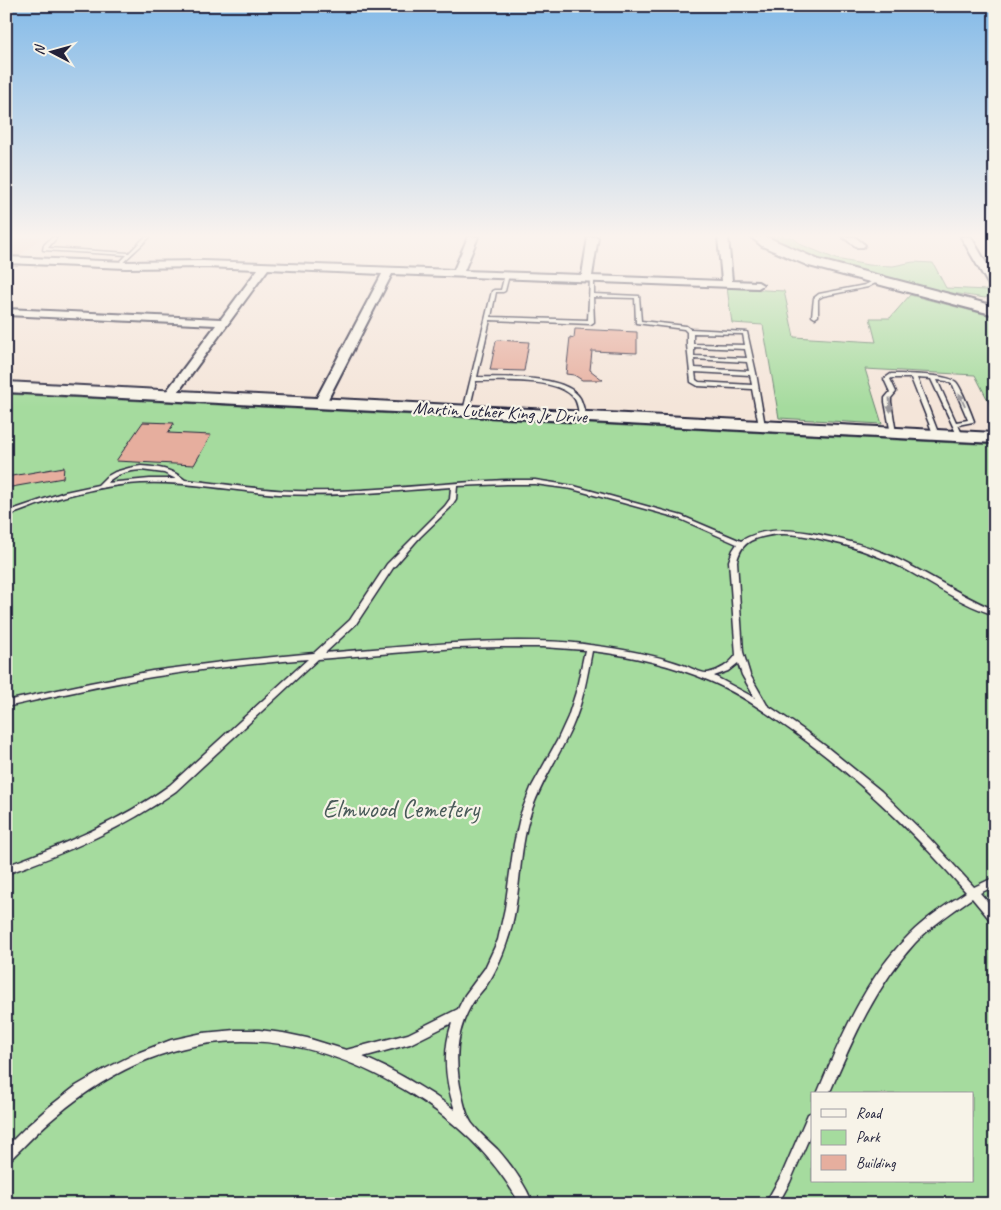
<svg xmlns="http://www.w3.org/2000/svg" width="1001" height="1210" viewBox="0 0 1001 1210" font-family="Caveat,sans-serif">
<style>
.built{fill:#f0d4c7}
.green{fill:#a5db9e;stroke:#647e6c;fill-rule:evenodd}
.building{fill:#e6ae9e;stroke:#22223b}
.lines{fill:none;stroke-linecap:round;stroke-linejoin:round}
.service-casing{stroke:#22223b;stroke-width:3}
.minor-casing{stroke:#22223b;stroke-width:4}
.secondary-casing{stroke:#22223b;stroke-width:4}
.service{fill:#f7f3e8;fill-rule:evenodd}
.minor{fill:#f7f3e8;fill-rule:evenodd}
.secondary{fill:#f7f3e8;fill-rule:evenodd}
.oneway{fill:#97959a}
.labels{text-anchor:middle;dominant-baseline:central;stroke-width:4.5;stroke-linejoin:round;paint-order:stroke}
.far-street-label{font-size:18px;fill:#22223b;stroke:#f7f3e8}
.near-park-label{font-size:25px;fill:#495a59;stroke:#f7f3e8}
</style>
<rect width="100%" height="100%" fill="#f4e5d9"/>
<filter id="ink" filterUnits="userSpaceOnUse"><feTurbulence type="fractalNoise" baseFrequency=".02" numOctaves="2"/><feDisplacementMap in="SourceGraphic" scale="10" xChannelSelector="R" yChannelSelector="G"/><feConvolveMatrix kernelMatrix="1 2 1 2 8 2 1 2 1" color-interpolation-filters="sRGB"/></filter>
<g filter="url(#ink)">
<path class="built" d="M6,237H42L17,258L6,257Z"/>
<g class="green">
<path d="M768,237H792L802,245L836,259L868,265L893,266L913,262L933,263L946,288L987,290L989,296L985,298L939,291L811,259Z"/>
<path d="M727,288L784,291L794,337L876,342L870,318H890L910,295L995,317V414L975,375L865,369L882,424L779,418L763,325L732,323Z"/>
<path d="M6,394L995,445V1204H6ZM812,1094H972V1181H812Z"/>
</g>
<g class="building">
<path d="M575,329L637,332V353L592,351L590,370L603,380H582L574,375L566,374L570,337L574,338Z"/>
<path d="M498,340L529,342L524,371L490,370L496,341Z"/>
<path d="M143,422L174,423L168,433L211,435L194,465L116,461Z"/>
<path d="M64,467L63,478L6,488V477Z"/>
</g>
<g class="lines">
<defs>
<g id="service">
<path d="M52,237H57L48,248L129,253L145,237H150L119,266L117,265L127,255L43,250L44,245Z"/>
<path d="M505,274L509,275L505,291L503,292H496L491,317L588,320L590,279L592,278L594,279V294L639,296L641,321L686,326L690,329L747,332L756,373L765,426L762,428L759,426L752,389L698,386L691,382L687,345V332L684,329L636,323L635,298L593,297L594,322L591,324L490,320L477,377C503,378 565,374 580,398C583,404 584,411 586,417L585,418L583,419L580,417C578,411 578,403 574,398C558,377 500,381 476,381L469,411L466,413L464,412L463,411L492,291L494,290H501ZM693,333L743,334L745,345L693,344ZM694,347L745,349L747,358L694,356ZM694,359L747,362L749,371L695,368ZM695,372L750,375L752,385L699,382L696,380Z"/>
<path d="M877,279H879V281L868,287L823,296L818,299V316L815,318L812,316L814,298L819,294L865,285Z"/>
<path d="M891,374C905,374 946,374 956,382C961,387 971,413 974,421L973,422L958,425L963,436L962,437H958L931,379L917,378L939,435L936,437L934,436L911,378H892L890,379L896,392L891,398V402L896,433L893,435L891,434L885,402V398L890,392L884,379ZM937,380L947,381L953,385L968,420L956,422Z"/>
<path d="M141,466C158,467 172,469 185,480C221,483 258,490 294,491C365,493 436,483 507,480H535L574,486L682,516L741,541C763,527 791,529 816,534C840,539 863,544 886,554C923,570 957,594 995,610V615C962,605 933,584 903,568C876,554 849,545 820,539C802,535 784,532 766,536C750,539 741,544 737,561L743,652L750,675L767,705L801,728L828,748L881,791L930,839L974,887L995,877V886L980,893L995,910V922L991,921L972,898C952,912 931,926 915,943C875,987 852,1041 829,1094H817C840,1039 866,977 909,935C926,918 946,905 966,892C910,828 849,769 778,721C757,706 734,691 710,681C672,665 633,656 592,651C587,677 583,702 572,727C559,756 541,782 531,812C517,854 522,900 507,942C502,957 495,973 486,986C481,992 476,997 472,1004C455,1032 454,1063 462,1095C464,1104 467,1119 474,1126C481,1135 490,1142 498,1150C512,1166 525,1184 533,1204H520C493,1154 451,1117 403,1089C282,1018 164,1025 56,1116C40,1129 25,1145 10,1160L6,1162V1147L24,1129L49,1107L76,1086L105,1069L135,1054L171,1040L203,1033L235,1030H259L283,1033L307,1038L346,1050L408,1034L458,1009L465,995L485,968L498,940L505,908L514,844L521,813L531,788L557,741L568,717L576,692L585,650L543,647H500L456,648L318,659L176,791C124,828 66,853 6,874V866C65,844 119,822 170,785L308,659C255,663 204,669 152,677C103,685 55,696 6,707V701L90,683L152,671L222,662L314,653L350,620L387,564L445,506L450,499L451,487C394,491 336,497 279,494C229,491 179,479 128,484C101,487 75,493 49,501C35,505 21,512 6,516V512L65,492L98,485L106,477L115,472L129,468ZM141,470L164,473L176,479H150L107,483C116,473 129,471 141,470ZM507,484H535L572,489L678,518L737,544L733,550L729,561L736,655C730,664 719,671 708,673C701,674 690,667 683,665C653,654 621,649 590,645C567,641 542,641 518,641C454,641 389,648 325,653L356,624L393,568L420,537L450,508L456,499L457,486ZM738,663L742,675L755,698L714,676L728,671ZM452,1023C442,1052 445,1081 455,1110C426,1089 396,1071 363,1057L410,1044Z"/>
<path d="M812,1112V1131L790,1182L778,1204H765L782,1174L808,1114Z"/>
</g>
<g id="minor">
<path d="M468,237H478L464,271L582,275L588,237H598L592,276L722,281L718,237H728L732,281L758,282L763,285L758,288L392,274L326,403L320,407L314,403L382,274L268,269L173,399L169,400L163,396L216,325L6,315V309L221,319L258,269L203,267L126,268L6,263V257L126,262L203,261L454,270Z"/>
<path d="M843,237H855L865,245L863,247H857Z"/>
<path d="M961,237H971L995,278V290L990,287Z"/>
</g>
<g id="secondary">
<path d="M751,237H767L819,260L995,306V315L809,266L762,246Z"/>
<path d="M6,382L995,433V443L6,392Z"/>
</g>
</defs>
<use href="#service" class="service-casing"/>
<use href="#minor" class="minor-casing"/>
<use href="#secondary" class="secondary-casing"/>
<use href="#service" class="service"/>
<use href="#minor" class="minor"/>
<use href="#secondary" class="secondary"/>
</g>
<defs><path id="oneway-solid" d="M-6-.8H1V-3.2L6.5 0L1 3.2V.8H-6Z" transform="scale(1.25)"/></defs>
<g class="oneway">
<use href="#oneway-solid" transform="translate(962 400) rotate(-114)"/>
<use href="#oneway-solid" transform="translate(890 405) rotate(86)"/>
</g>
</g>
<linearGradient id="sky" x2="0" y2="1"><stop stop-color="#83bae8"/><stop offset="0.58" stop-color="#faf3ee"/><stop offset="1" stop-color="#faf3ee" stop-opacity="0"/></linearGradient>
<rect width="1001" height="407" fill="url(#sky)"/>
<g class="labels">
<g class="far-street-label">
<text transform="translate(500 412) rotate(3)">Martin Luther King Jr Drive</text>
</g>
<g class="near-park-label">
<text x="401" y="809">Elmwood Cemetery</text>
</g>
</g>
<rect width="1001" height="1210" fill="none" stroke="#f7f3e8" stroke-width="25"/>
<rect x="12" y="12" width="976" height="1185" fill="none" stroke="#22223b" stroke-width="2" filter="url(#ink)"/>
<rect x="811" y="1092" width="162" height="90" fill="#f7f3e8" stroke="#a29fa3"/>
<rect x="821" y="1109" width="25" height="8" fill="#f7f3e8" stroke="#a29fa3"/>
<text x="856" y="1118" font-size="15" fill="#22223b">Road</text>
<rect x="821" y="1130" width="25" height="15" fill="#a5db9e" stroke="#a29fa3"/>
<text x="856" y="1142" font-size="15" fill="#22223b">Park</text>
<rect x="821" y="1155" width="25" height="15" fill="#e6ae9e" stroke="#a29fa3"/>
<text x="856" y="1168" font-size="15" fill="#22223b">Building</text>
<g transform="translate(52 52) rotate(276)" stroke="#f7f3e8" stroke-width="4" paint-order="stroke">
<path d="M0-4L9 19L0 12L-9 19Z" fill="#22223b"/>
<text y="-8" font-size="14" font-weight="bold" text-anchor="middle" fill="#22223b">N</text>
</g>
</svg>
